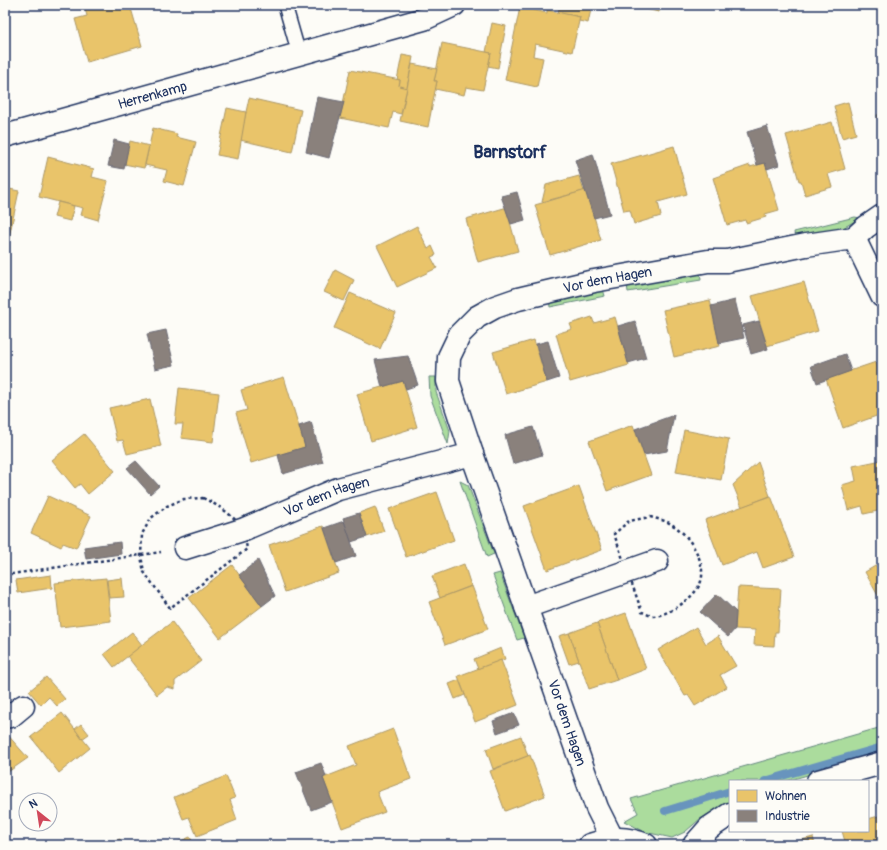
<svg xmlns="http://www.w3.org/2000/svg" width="887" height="850" viewBox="0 0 887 850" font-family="Pangolin,sans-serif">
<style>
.green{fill:#abdc9d;stroke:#63867e}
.homes{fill:#e9c46a;stroke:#ab9766}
.industry{fill:#8a817c;stroke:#696873}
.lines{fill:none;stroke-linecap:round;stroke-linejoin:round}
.stream{stroke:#6894bd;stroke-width:8}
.service-casing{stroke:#1b2f5e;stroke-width:16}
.minor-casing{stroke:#1b2f5e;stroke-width:25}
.path{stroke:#1b2f5e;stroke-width:2.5;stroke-dasharray:3 3;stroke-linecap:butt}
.service{stroke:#fdfcf7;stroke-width:13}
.minor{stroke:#fdfcf7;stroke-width:22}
.labels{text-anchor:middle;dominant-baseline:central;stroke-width:4;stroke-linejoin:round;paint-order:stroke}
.street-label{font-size:14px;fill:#1b2f5e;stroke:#fdfcf7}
.district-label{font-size:18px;font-weight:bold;fill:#1b2f5e;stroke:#fdfcf7}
</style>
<rect width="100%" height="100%" fill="#fdfcf7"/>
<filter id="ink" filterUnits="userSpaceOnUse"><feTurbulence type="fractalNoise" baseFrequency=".025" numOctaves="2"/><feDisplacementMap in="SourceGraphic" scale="8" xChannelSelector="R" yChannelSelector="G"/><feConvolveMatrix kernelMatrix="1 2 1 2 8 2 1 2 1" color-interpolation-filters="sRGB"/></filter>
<g filter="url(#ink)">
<g class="green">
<path d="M855,217L860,218L843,228L795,238L794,232Z"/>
<path d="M700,273L701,280L628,292L627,285Z"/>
<path d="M603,289L605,296L550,307L549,299Z"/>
<path d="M429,377H436V392L450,431L448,444L430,396Z"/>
<path d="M460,481L468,485L494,554L487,557Z"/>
<path d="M500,573L524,638L517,640L493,575Z"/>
<path d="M882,727V753L787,781H730V802L700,819L685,832L672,838L645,832L624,821L638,813L631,799Z"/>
</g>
<g class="homes">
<path d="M84,5H130L142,46L87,62L75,19L87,16Z"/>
<path d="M560,5H592L588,23L579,21L580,17L558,13Z"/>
<path d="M627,5H660L659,12Z"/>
<path d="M520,7L547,13V10L580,17L572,52L535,44L533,56L543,58L537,87L505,80Z"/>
<path d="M492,23L506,26L498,68L488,66L491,53L486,52Z"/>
<path d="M442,43L491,53L483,90L466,87L464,95L435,89L437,81H434Z"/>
<path d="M402,55L413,57L407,88L399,86L400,80H397Z"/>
<path d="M412,64L437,69L434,81H437L428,127L400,121Z"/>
<path d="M350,70L400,80L399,86L407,88L401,114L393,112L389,128L340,118Z"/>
<path d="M249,98L301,110L292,152L240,140Z"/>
<path d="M848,102L856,134L842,138L834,106Z"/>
<path d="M227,108L246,112L238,159L217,155Z"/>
<path d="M882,114V133L877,115Z"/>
<path d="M832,122L845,169L828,174L832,187L805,195L801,181H799L786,135Z"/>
<path d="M153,128L177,134L176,137L196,142L184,186L164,181L167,170L145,165Z"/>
<path d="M130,141L149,146L144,168L124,164Z"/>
<path d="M674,146L687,194L658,202L661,216L634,224L630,210L624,211L611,164Z"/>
<path d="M48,157L94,169L92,177L108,181L98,220L81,215L83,208L39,197Z"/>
<path d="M765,163L779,210L765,214L766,217L746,223L745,220L727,225L713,178L750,165V167Z"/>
<path d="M579,176L584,191L542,202L546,185Z"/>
<path d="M5,188L19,191L8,242L5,241Z"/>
<path d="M586,190L601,240L550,255L535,205Z"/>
<path d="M58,202L74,206L70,221L54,217Z"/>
<path d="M504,208H506L518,251L478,262L466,219Z"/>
<path d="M417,226L428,249L432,246L436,255L431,257L437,268L397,287L377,246Z"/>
<path d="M335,270L354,280L344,301L324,292Z"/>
<path d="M804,282L818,331L767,346L752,296Z"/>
<path d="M350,293L396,313L380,349L334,328Z"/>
<path d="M710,300L720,346L674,357L663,310Z"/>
<path d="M592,317L594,323L615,317L629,365L570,382L556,334L572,329L570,324Z"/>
<path d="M534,340L547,382L506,394L493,352Z"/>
<path d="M876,362L882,380V414L843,428L826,379Z"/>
<path d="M284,377L305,447L251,463L236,413L247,410L241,390Z"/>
<path d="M403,381L417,427L371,441L357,394Z"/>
<path d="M179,388L219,393L213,442L181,438L183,424H175Z"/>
<path d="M150,399L161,446L127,454L123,440L117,441L109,408Z"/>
<path d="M633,425L651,475L607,491L589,441Z"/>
<path d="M684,430L729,439L721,480L676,472Z"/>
<path d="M84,434L115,471L88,494L80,484L75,488L52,460Z"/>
<path d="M882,460V510L864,514L862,506L848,510L842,485L856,481L853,466Z"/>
<path d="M758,462L770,496L742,507L733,485Z"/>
<path d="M579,486L602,550L547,570L524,506Z"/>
<path d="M437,492L454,540L406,557L389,509Z"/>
<path d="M48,496L91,516L76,548L63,543L61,547L31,533Z"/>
<path d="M771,496L794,557L763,568L757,552L722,565L705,520Z"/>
<path d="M375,507L384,531L367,537L359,513Z"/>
<path d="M323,526L339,573L285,592L269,545Z"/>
<path d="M882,562V603L865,572Z"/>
<path d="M464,564L471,586L440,598L432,576Z"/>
<path d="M232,565L262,606L220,638L189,598Z"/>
<path d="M51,575L52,588L18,593L16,580Z"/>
<path d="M106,578L111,621L60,627L55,583Z"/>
<path d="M122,578L124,597L109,598L107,580Z"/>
<path d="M472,586L488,629L445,645L429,602Z"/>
<path d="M738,587L781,589L778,632H775L774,646L754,645L755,630L735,629Z"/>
<path d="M626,613L646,669L617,680L597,623Z"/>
<path d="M172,622L201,661L175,681V689L167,687L157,695L127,656Z"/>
<path d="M597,623L617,680L589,689L569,633Z"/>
<path d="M696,627L706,644L718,636L736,666L720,675L727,687L695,706L688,695L685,696L658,650Z"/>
<path d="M132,632L142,645L114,667L104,654Z"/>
<path d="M569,633L579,661L569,664L559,636Z"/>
<path d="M501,648L505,659L478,669L474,659Z"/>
<path d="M501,660L518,705L475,722L458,676Z"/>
<path d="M46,677L65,699L57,706L49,697L41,705L29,691Z"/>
<path d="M459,680L465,695L455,699L449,684Z"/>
<path d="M62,713L90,748L59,773L31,737Z"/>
<path d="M81,724L89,734L82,739L75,729Z"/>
<path d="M393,729L411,779L377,792L385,812L342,828L323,778L356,765L349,746Z"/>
<path d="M6,733L28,758L5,774V734Z"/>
<path d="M521,736L528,756L493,769L486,749Z"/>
<path d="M530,755L545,796L505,811L490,771Z"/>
<path d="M226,776L235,798L230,800L237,820L197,836L189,817L183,819L174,797Z"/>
<path d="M882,815V845H846L842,831H868V819Z"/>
<path d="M190,837L194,845H172Z"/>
<path d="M813,837L815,845H783Z"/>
<path d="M120,839L122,845H107Z"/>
</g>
<g class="industry">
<path d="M592,5H606L605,10L591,7Z"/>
<path d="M317,97L344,102L329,158L306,152Z"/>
<path d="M767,126L779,165L767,169L765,163L757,165L747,132Z"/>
<path d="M114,140L129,144L124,169L108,166Z"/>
<path d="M593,154L610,214L594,218L575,160Z"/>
<path d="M517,192L525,220L511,224L501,196Z"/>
<path d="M735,300L744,338L719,343L711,306Z"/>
<path d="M635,321L646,358L628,363L618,326Z"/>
<path d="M759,321L768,349L751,354L743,325Z"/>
<path d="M166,330L174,365L155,369L147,334Z"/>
<path d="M548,341L559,378L547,382L536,344Z"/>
<path d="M845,354L851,371L817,383L811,366Z"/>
<path d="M408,356L418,385L406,389L403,381L382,387L375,360Z"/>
<path d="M674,415L667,451L644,455L635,429Z"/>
<path d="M311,422L323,462L283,474L278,455L305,447L299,426Z"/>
<path d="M533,427L542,455L513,464L505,435Z"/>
<path d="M136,461L159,486L150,494L127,468Z"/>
<path d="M359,513L367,537L351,542L343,518Z"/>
<path d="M344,521L356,556L336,563L324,528Z"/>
<path d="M120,542L121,554L86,559L84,547Z"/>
<path d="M258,560L275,596L262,606L239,575Z"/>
<path d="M717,594L736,612L735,629L728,637L700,612Z"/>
<path d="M514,713L519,725L497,733L493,721Z"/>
<path d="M321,763L326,776L323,778L332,802L311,810L296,772Z"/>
</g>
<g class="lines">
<g class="stream">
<path d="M765,781L882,747"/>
<path d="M665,811L730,791"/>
</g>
<defs>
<path id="service" d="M285,5L299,54"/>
<g id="minor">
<path id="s1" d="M5,136L424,19L454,5"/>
<path d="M854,238L882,296"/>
<path id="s2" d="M185,548L242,530L338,489L472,454"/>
<path d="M526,607L657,561"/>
<path d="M5,717L11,716L23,706"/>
<path d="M818,781L882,763"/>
<path id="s3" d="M612,838L597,808L472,454L448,381L449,357L460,334L477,317L495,307L518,299L594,281L708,261H727L806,245L854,238L866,227L882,216"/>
<path d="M590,845C612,838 624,836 646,845"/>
<path d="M694,845L709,828L730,814"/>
</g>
</defs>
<use href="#service" class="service-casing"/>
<use href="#minor" class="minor-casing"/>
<g class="path">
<path d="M203,498C217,505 235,515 242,530C245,536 246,543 247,549L170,608L144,572L141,556L142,534L151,518L167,506L184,499Z"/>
<path d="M650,517C657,519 665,520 671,524C688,533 709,564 700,584C694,598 668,616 653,616C650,616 645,613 642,612L614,534L629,521Z"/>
<path d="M5,575L161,552"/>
</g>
<use href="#service" class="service"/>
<use href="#minor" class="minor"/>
</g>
</g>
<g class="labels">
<g class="street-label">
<text stroke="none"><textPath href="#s1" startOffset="153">Herrenkamp</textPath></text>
<text stroke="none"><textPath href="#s3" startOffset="696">Vor dem Hagen</textPath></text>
<text stroke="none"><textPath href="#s2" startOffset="151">Vor dem Hagen</textPath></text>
<text transform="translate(567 723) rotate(71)">Vor dem Hagen</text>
</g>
<g class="district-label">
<text x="510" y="152">Barnstorf</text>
</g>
</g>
<rect width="887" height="850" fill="none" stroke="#fdfcf7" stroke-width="20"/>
<rect x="10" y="10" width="867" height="830" fill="none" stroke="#1b2f5e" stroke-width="1.5" filter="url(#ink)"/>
<rect x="729" y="780" width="140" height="52" fill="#fdfcf7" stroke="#a3aaba"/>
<rect x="737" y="790" width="20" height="12" fill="#e9c46a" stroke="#a3aaba"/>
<text x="765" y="800" font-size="12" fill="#1b2f5e">Wohnen</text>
<rect x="737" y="810" width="20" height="12" fill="#8a817c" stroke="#a3aaba"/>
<text x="765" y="820" font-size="12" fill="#1b2f5e">Industrie</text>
<g transform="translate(38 812) rotate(330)"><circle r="19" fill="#fdfcf7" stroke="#a3aaba"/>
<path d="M0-3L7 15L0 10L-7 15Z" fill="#d1495b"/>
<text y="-6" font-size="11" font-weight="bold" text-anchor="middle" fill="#1b2f5e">N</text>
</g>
</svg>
